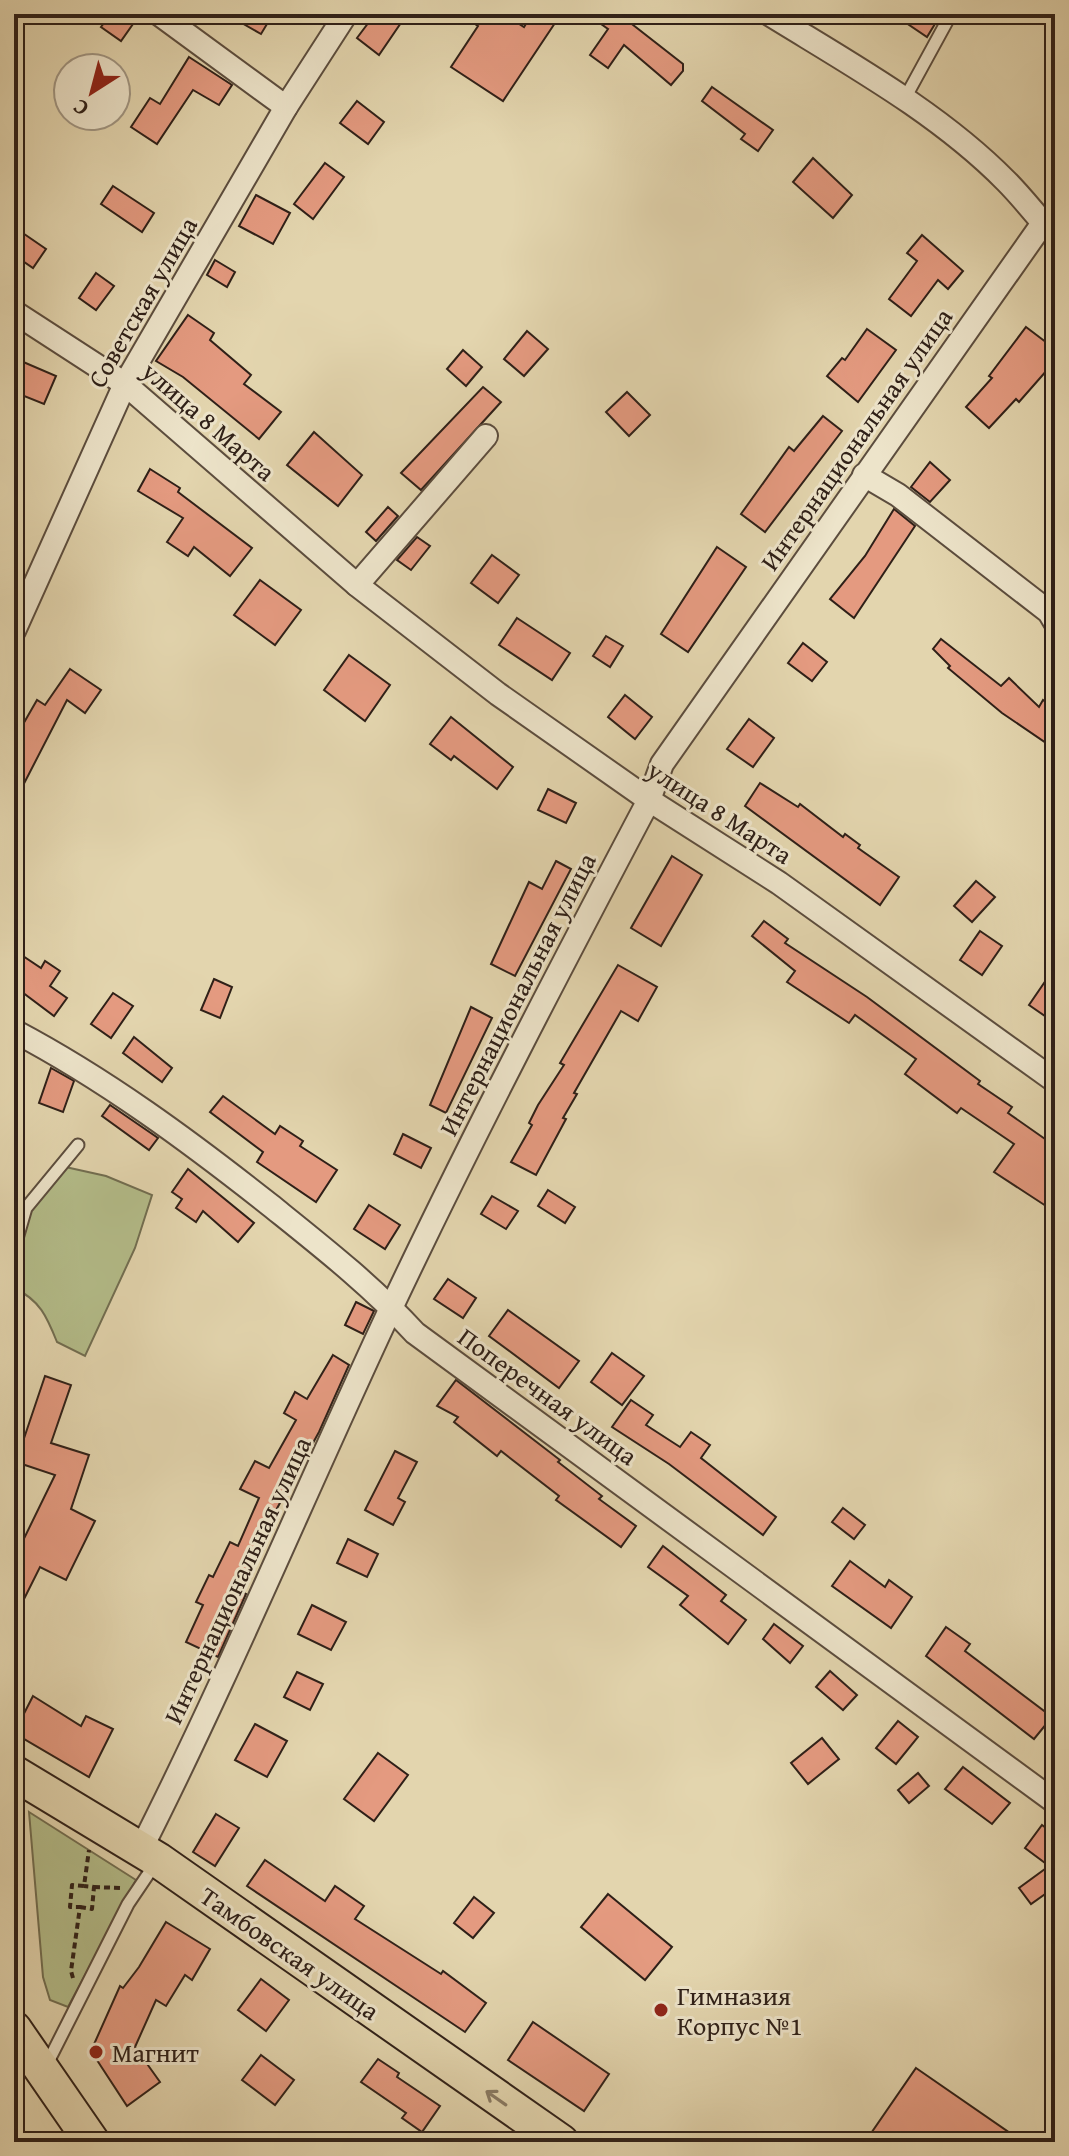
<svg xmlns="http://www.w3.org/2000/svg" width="1069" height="2156" viewBox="0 0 1069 2156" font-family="'Gentium Book Plus',serif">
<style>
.green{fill:#b4bd8a;stroke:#726e51;stroke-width:2}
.building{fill:#e49a80;stroke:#2f2018;stroke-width:2}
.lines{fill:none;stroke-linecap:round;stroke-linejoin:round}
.service-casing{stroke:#5c4d3e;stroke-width:15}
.minor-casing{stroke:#5c4d3e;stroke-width:26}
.primary-casing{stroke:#2f2018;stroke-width:38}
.path{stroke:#2f2018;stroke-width:4;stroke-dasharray:6 4;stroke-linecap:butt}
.service{stroke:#ede4ca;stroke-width:11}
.minor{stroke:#ede4ca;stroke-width:22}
.primary{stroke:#e3d5ae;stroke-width:34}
.oneway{stroke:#897a63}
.poi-dot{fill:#8f2418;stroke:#ede4ca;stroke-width:3}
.labels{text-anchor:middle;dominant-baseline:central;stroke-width:6;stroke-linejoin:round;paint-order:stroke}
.street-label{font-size:26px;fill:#2f2018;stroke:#ede4ca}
.poi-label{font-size:26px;fill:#2f2018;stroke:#ede4ca;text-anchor:start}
</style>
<rect width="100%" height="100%" fill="#e3d5ae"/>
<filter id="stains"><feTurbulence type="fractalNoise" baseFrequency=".0025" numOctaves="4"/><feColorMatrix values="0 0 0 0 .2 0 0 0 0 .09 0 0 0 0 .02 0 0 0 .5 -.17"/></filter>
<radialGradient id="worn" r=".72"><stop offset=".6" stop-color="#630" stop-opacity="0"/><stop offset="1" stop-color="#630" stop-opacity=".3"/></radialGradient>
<g class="green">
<path d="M61,1166L106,1176L152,1195L135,1248L85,1356L57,1342C47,1317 40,1300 14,1288C14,1227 23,1213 61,1166Z"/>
<path d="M29,1812L136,1880L68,2007L50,2000L43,1977Z"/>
</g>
<g class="building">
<path d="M111,14H140L121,41L101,27Z"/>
<path d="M226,14H273L261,34Z"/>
<path d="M375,14H407L379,55L357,38Z"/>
<path d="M459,14H504L524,27L532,14H561L503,101L451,67L478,26Z"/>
<path d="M587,14H619L683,64V71L671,85L624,45L608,68L590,55L608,29Z"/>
<path d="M893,14H941L927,37Z"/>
<path d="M189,57L232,85L219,105L193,90L157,144L131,127L150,98L160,104Z"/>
<path d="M712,87L773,130L758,151L741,139L745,134L702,101Z"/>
<path d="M357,101L384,122L368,144L340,123Z"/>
<path d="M813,158L852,195L833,218L793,182Z"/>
<path d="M325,163L344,177L313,219L294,204Z"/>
<path d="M113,186L154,213L142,232L101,204Z"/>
<path d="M256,195L290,213L273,244L239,226Z"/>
<path d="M14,227L46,249L33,268L14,255Z"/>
<path d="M922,235L963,271L948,289L938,280L911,316L889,299L917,261L907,253Z"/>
<path d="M215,260L235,272L227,287L207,275Z"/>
<path d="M96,273L114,286L96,310L79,298Z"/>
<path d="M188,315L214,333L210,340L251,375L244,384L281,412L259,439L183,377L156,361Z"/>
<path d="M1026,327L1055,349V361L1019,402L1016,399L989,428L966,407L992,378L989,376Z"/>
<path d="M867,329L896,350L858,402L827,376L842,358L845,360Z"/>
<path d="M527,331L548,349L524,376L504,359Z"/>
<path d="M463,350L482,367L466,386L447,369Z"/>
<path d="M14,358L56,376L44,404L19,394L23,384L14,380Z"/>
<path d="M483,387L501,402L421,490L401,473Z"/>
<path d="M627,392L650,415L629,436L606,412Z"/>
<path d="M823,416L842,431L765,532L741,514L789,447L794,451Z"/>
<path d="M314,432L362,475L338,506L287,465Z"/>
<path d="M930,462L950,480L930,502L911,487Z"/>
<path d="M150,469L180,488L178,492L252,548L230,576L194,547L188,556L167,542L183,518L138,491Z"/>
<path d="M388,507L398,516L376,541L366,532Z"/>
<path d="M894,509L915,526L854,618L830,599L865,556Z"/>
<path d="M417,537L430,546L411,570L397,560Z"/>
<path d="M717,547L746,567L688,652L661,634Z"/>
<path d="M492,555L519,575L498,603L471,583Z"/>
<path d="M260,580L301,610L275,645L234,615Z"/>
<path d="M517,618L570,653L552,680L499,645Z"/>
<path d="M606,636L623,646L610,667L593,656Z"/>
<path d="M941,639L1001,686L1009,678L1039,707L1043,700L1055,709V749L1002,713L948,668L950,666L933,649Z"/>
<path d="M803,643L827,662L812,681L788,663Z"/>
<path d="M349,655L390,685L365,721L324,690Z"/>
<path d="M70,669L101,690L85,713L67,700L14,803V740L37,700L45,705Z"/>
<path d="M625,695L652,717L635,739L608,717Z"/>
<path d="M451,717L513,767L497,789L454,756L451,760L430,744Z"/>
<path d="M749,719L774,738L753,767L727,749Z"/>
<path d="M760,783L798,807L800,804L843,837L845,834L860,845L858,848L899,877L880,905L745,806Z"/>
<path d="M548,789L576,803L566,823L538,810Z"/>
<path d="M672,856L702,875L661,946L631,928Z"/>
<path d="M556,861L571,869L515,976L491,964L529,882L542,889Z"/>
<path d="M976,881L995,897L972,922L954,906Z"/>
<path d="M764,921L788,939L785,943L867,997L980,1081L978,1084L1012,1107L1008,1113L1055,1146V1194L1046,1206L994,1172L1014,1144L961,1108L957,1113L905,1074L916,1059L855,1015L849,1023L787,982L795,971L752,936Z"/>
<path d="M980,931L1002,946L982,975L960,960Z"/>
<path d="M14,950L41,968L45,961L60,971L50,986L67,998L54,1016L14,986Z"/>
<path d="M618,965L657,987L638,1021L621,1011L574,1093L577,1094L563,1118L566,1119L536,1175L511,1162L532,1125L529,1123L538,1105L564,1065L560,1063Z"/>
<path d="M1055,967V1023L1029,1005Z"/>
<path d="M214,979L232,987L220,1018L201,1010Z"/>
<path d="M113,993L133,1006L111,1038L91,1024Z"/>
<path d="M471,1007L492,1018L446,1113L430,1105Z"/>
<path d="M134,1037L172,1068L162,1082L123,1053Z"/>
<path d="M51,1068L74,1081L63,1112L39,1103Z"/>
<path d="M223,1096L275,1134L280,1126L303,1141L300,1146L337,1170L316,1202L257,1162L263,1152L210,1112Z"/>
<path d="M110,1105L158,1138L149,1150L102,1116Z"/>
<path d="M403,1134L431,1148L421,1168L394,1154Z"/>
<path d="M188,1169L254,1223L238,1242L203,1211L196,1222L176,1208L182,1199L172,1192Z"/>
<path d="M548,1190L575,1207L565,1223L538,1206Z"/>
<path d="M492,1196L518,1211L506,1229L481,1214Z"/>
<path d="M369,1205L400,1225L385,1249L354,1229Z"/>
<path d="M448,1279L476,1298L463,1318L434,1299Z"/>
<path d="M356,1302L374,1311L363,1334L345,1325Z"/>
<path d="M508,1310L579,1361L559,1388L489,1336Z"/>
<path d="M612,1353L644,1376L622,1405L591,1382Z"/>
<path d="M333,1355L349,1365L319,1432L269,1523L274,1526L242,1592L246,1594L218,1657L186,1642L203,1605L196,1602L209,1575L213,1577L230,1542L238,1546L259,1498L240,1489L255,1461L269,1468L296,1420L284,1413L295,1392L307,1399Z"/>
<path d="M45,1376L71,1385L51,1443L89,1455L71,1509L95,1521L66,1580L40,1567L14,1619V1559L55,1475L16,1462Z"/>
<path d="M456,1380L560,1460L558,1462L602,1496L599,1499L636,1526L621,1547L556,1500L559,1496L501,1451L497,1456L454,1422L458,1417L437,1406Z"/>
<path d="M631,1400L653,1415L646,1425L680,1447L691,1432L710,1445L701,1458L776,1517L763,1535L669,1464L612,1427Z"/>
<path d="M395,1451L417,1462L398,1498L405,1502L393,1525L365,1510Z"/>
<path d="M843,1508L865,1525L854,1539L832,1522Z"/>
<path d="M348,1539L378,1554L367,1577L337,1563Z"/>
<path d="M663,1546L726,1595L721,1601L746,1620L728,1644L680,1605L688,1596L648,1567Z"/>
<path d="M850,1561L885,1587L889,1580L912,1597L891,1628L832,1586Z"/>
<path d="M312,1605L346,1622L331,1650L298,1634Z"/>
<path d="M774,1624L803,1646L790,1663L763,1639Z"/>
<path d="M946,1627L970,1644L965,1651L1052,1717L1034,1739L926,1656Z"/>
<path d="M830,1671L857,1695L843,1710L816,1687Z"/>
<path d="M297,1672L323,1684L310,1710L284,1697Z"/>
<path d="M33,1696L81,1726L86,1716L113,1729L89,1777L14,1733Z"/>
<path d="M898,1721L918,1737L896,1764L876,1748Z"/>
<path d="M255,1724L287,1741L267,1777L235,1760Z"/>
<path d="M822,1738L839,1759L808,1784L791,1763Z"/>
<path d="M378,1753L408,1775L374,1821L344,1799Z"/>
<path d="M963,1767L1010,1803L992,1824L945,1789Z"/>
<path d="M918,1773L929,1786L909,1803L898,1790Z"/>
<path d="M216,1814L239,1828L215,1866L193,1852Z"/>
<path d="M1042,1825L1055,1835V1887L1031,1904L1019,1888L1049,1866L1025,1848Z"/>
<path d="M265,1860L325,1901L335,1886L364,1906L355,1919L441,1974L443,1971L486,2003L465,2032L247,1886Z"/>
<path d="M608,1894L672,1947L645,1980L581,1927Z"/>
<path d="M474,1897L494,1913L473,1938L454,1923Z"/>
<path d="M166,1922L210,1949L192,1980L185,1975L166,2006L156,2000L135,2047L160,2082L127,2106L91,2051L120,1986L123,1988L139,1967Z"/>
<path d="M261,1979L289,2000L266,2031L238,2010Z"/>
<path d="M533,2022L609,2074L584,2111L508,2060Z"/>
<path d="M261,2055L294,2080L275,2105L242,2080Z"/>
<path d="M378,2059L399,2073L397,2077L440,2106L422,2132L402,2118L406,2113L361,2082Z"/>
<path d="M916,2068L1023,2142H865Z"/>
</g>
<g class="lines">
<defs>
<g id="service">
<path d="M904,100L951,14"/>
<path d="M14,1249L26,1208L78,1145"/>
<path d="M46,2066L128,1904L155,1864"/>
</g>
<g id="minor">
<path d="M159,14L286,107"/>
<path d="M769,14C850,64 939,113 1006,181C1023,198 1038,218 1055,236"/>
<path d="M14,312L125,384L357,585L498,694L649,800L779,883L1055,1081"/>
<path d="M864,475L898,495L1049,612L1055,622"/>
<path d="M357,585L486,436"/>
<path d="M14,631L125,384L286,107L346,14"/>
<path d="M14,1031C105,1079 189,1141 270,1205C321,1246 371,1285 415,1333L1055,1802"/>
<path d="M141,1849C231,1671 307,1487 392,1306C473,1135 561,967 649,800L662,764L1043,223"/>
</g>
<g id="primary">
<path d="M14,1773L158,1860L561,2142"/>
<path d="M14,2029L92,2142"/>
</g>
</defs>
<use href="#service" class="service-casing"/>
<use href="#minor" class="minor-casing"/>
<use href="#primary" class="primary-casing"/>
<g class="path">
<path d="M94,1887L120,1888"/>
<path d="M80,1907L92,1909L94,1887L84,1886"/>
<path d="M73,1978L71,1971L80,1907H70L72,1885L84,1886L89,1850"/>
</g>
<use href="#service" class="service"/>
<use href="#minor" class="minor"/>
<use href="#primary" class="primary"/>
</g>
<defs><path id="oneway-shaft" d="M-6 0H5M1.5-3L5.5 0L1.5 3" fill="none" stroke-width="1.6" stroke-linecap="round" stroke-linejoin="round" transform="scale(2)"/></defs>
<use class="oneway" href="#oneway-shaft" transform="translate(496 2098) rotate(-145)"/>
<g class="poi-dot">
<circle cx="661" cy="2010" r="8"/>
<circle cx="96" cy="2052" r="8"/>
</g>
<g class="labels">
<g class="street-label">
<text transform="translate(142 302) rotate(-60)">Советская улица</text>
<text transform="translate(209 421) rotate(41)">улица 8 Марта</text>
<text transform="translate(856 439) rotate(-55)">Интернациональная улица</text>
<text transform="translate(720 812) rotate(33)">улица 8 Марта</text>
<text transform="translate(517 994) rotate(-63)">Интернациональная улица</text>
<text transform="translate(548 1396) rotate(36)">Поперечная улица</text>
<text transform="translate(237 1580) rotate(-65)">Интернациональная улица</text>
<text transform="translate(290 1953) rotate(35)">Тамбовская улица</text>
</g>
<g class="poi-label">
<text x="677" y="1995">Гимназия<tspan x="677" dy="30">Корпус №1</tspan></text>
<text x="112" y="2052">Магнит</text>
</g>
</g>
<rect width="1069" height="2156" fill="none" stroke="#e3d5ae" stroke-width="48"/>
<rect x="16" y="16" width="1037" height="2124" fill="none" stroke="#2f2018" stroke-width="4"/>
<rect x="24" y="24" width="1021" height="2108" fill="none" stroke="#2f2018" stroke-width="2"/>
<g transform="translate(92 92) rotate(216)"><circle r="38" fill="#ede4ca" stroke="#a19683" stroke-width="2"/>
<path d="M0-6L14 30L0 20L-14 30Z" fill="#8f2418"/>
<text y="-12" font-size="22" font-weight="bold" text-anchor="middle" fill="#2f2018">С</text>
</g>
<rect width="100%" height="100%" filter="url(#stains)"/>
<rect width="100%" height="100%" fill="url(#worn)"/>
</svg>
